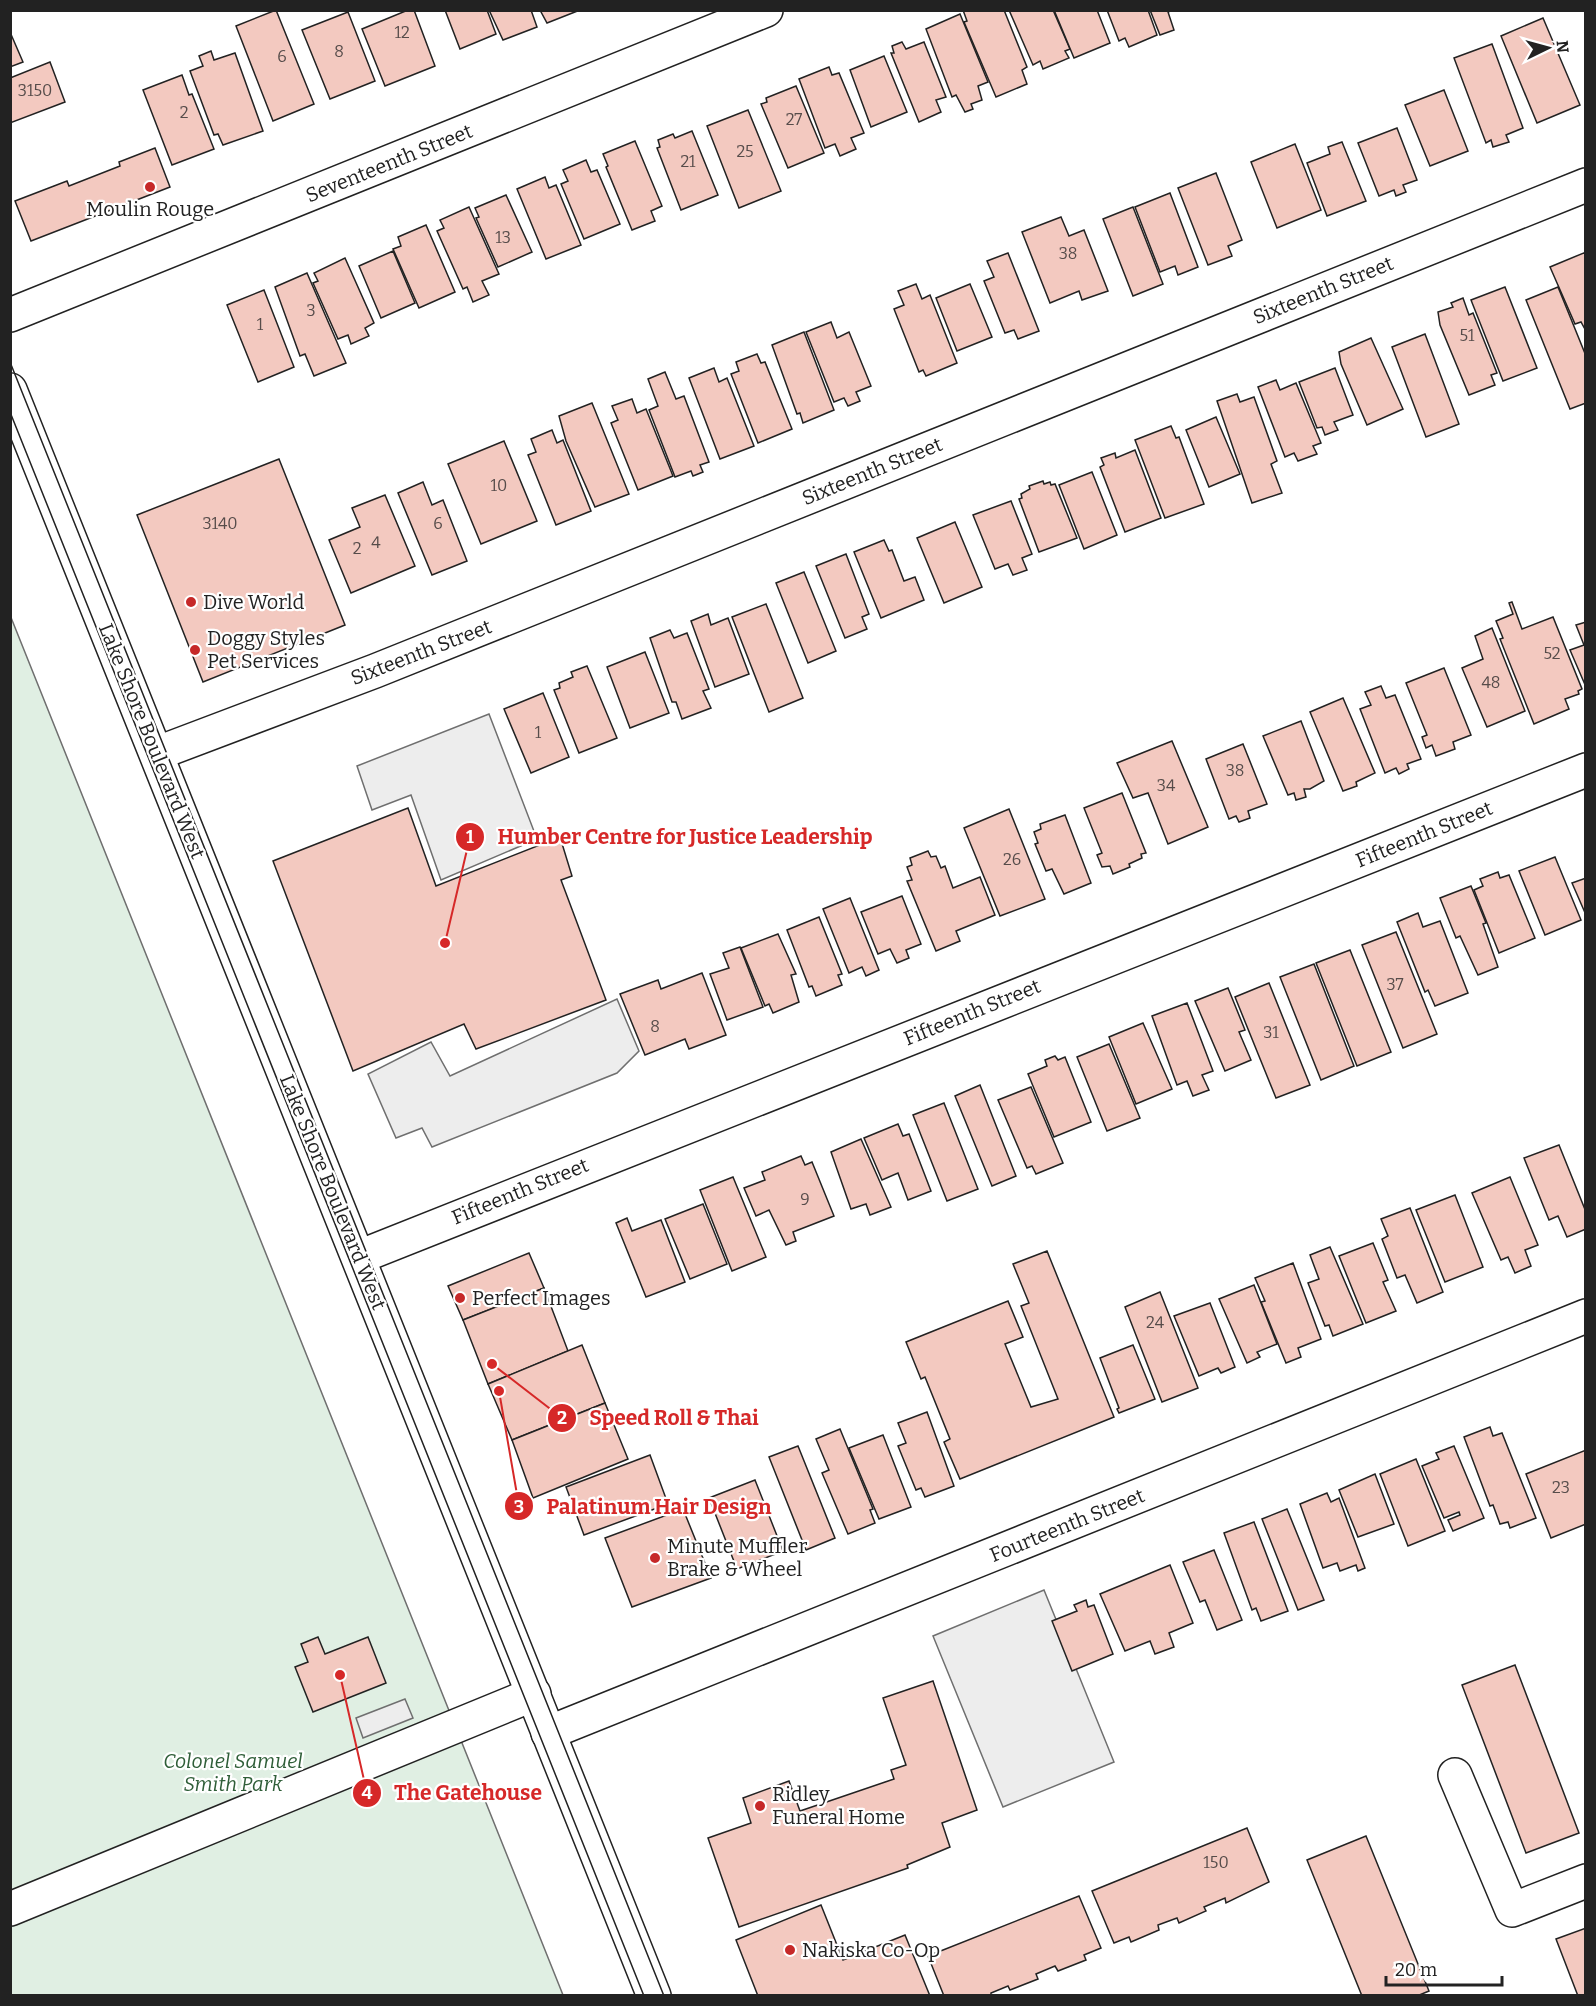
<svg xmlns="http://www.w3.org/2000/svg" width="1596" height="2006" viewBox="0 0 1596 2006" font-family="Bitter,serif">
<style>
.green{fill:#e0efe3;stroke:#6f6f6f;stroke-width:1.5}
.parking{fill:#ededed;stroke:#6f6f6f;stroke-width:1.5}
.building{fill:#f3c9c0;stroke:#222;stroke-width:1.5}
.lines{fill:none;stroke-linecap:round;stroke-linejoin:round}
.minor-casing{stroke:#222;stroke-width:36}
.major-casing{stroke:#222;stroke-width:36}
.minor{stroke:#fff;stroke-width:33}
.major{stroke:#fff;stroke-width:33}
.tram{stroke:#222;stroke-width:1.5}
.poi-dot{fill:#c62828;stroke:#fff;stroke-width:2}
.labels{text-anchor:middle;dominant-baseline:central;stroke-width:4.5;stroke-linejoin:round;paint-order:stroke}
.number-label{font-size:16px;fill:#564c4a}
.street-label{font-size:20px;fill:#222;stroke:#fff}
.poi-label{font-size:20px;fill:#222;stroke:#fff;text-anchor:start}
.park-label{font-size:20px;font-style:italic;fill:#2f5e38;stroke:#fff}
.leader{fill:none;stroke:#d62828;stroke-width:2}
.callout-dot{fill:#d62828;stroke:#fff;stroke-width:2}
.mark-label{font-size:18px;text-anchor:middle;font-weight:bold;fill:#fff}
.callout-label{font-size:21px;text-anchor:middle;font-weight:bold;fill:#d62828;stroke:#fff;stroke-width:4.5;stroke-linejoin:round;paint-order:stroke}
</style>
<rect width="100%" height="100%" fill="#fff"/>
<path class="green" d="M10,615L563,1995H11Z"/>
<g class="parking">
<path d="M489,714L537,839L441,880L411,795L372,810L357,766Z"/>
<path d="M617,999L639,1051L617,1073L432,1147L422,1128L396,1138L368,1074L431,1042L450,1076Z"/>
<path d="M1044,1590L1114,1762L1003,1807L933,1636Z"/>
<path d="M405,1699L413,1718L363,1738L356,1718Z"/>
</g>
<g class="building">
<path d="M276,10L314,104L273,121L236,26Z"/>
<path d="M408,10H414L435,66L385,86L362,29Z"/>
<path d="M445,10H487L496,34L460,49Z"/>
<path d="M489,10H531L537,27L503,40Z"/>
<path d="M540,10H580L547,23Z"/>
<path d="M963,10H1004L1027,67L1022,70L1027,84L996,97L964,22L967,21Z"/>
<path d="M1009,10H1053L1070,49L1065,51L1069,58L1043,69L1040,61L1033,65Z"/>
<path d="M1054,10H1097L1110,43L1074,58Z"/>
<path d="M1107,10H1148L1157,35L1129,47L1125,38L1119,41Z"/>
<path d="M1150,10H1173L1168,12L1174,30L1160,35Z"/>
<path d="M348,12L375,81L330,99L302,30Z"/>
<path d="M960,14L988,82L978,86L982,100L971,104L973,109L965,112L956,95L952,97L926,29Z"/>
<path d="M1543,18L1580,105L1537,123L1501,36Z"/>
<path d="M10,32L23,62L10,67Z"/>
<path d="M902,42L906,49L924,42L946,97L936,100L941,112L919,122L891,53H894L892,46Z"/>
<path d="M1492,44L1523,128L1506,135L1509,142L1493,147L1491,140L1486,143L1454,58Z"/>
<path d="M211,51L214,60L235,53L263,131L223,145L218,134L214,135L190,71L203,66L199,56Z"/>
<path d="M884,56L907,112L871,127L850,70Z"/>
<path d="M50,62L65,102L10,123V78Z"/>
<path d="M829,67L832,75L839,73L864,133L851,138L856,149L840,156L835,144L825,148L799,79Z"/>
<path d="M182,75L189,95L192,94L214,149L172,165L143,90Z"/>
<path d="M796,86L824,153L788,168L761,104L767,102L766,98Z"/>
<path d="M1444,90L1468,151L1430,166L1405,105Z"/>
<path d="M748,110L781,191L739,208L707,126Z"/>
<path d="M1397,128L1417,180L1403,185L1406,192L1396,196L1394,190L1379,196L1358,143Z"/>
<path d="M692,131L718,195L681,210L657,148L660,147L658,140L673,134L675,138Z"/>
<path d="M635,141L662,206L651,211L655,221L632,230L606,167L608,166L603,154Z"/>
<path d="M1342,142L1366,201L1327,216L1307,163L1330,154L1328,147Z"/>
<path d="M1295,144L1321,210L1277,228L1251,162Z"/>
<path d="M155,148L170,187L31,241L15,201L67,181L69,186L120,166L119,162Z"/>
<path d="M586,160L591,172L597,170L620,224L584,239L561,184L568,181L563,170Z"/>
<path d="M1216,173L1242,240L1228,246L1232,256L1208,265L1178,188Z"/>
<path d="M545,177L549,188L556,185L581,245L546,259L517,189Z"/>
<path d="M1170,193L1198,267L1178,275L1175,266L1160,272L1135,207Z"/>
<path d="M506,195L532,252L498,267L476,218L479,217L475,208Z"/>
<path d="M469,207L499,274L482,281L489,295L473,302L467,287L463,289L437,231L444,228L440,220Z"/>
<path d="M1133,207L1163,284L1133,296L1103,219Z"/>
<path d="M1061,217L1069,236L1084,230L1108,291L1082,300L1079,291L1050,303L1022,232Z"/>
<path d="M426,225L455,292L419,308L393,249L401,246L398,237Z"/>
<path d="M393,251L415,303L381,318L359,266Z"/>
<path d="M1586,252V331L1581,322L1575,324L1550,267Z"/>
<path d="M1008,253L1039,331L1018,339L1014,330L1005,333L984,281L994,277L987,261Z"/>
<path d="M345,258L374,323L365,328L369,336L351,344L348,335L338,339L313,283L318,281L314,273Z"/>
<path d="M307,273L346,363L314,376L305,354L300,356L275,287Z"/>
<path d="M916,284L922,299L930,295L957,363L926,376L923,370L919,372L894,309L904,305L898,291Z"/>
<path d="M970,284L992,337L957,351L936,298Z"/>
<path d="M1505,287L1537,368L1503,381L1471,300Z"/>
<path d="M1558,287L1586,356V403L1570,409L1526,300Z"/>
<path d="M264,290L294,367L258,382L227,305Z"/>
<path d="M1463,298L1469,315L1473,313L1497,373L1491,375L1495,385L1469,395L1440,325L1438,312L1453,307L1451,303Z"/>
<path d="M831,322L837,338L849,332L871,386L856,392L860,401L848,406L844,398L834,402L806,332Z"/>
<path d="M804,332L834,410L803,423L800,413L797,414L772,345Z"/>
<path d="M1425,334L1459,424L1426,437L1392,347Z"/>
<path d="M1371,338L1403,409L1367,425L1341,364L1339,352Z"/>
<path d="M757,354L761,363L765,362L792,429L758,443L731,374L739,371L736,362Z"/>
<path d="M714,368L719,382L727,378L754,446L720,459L689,378Z"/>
<path d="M1335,368L1353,415L1334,422L1338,430L1325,435L1322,427L1317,428L1299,382Z"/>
<path d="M665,372L676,399L684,396L709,462L700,465L703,472L693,476L691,471L675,477L649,410L658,406L648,379Z"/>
<path d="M1276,380L1280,390L1296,383L1321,443L1313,446L1317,454L1298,461L1294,453L1285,457L1258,387Z"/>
<path d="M1237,394L1240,402L1254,397L1277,461L1271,464L1282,493L1252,503L1217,401Z"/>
<path d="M632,399L637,413L646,409L673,476L638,490L611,423L618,420L612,406Z"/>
<path d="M592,403L629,494L595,507L566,441L559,416Z"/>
<path d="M1216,417L1240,474L1209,487L1186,430Z"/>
<path d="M1171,426L1176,438L1179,437L1204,504L1165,518L1135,440Z"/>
<path d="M552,430L557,443L563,440L591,511L556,525L528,455L536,452L531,439Z"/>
<path d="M504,441L537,521L481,544L448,464Z"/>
<path d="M1135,450L1161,518L1125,532L1100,467L1104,465L1101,458L1115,453L1116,458Z"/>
<path d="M279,459L345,625L203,682L137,515Z"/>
<path d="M1092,472L1117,535L1084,549L1059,485Z"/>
<path d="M1043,481L1044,484L1050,482L1051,485L1055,484L1077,538L1039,552L1019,499L1022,498L1021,494L1030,489L1029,486Z"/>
<path d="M423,482L432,505L443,500L467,561L432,575L398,493Z"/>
<path d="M385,495L415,566L351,593L329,540L360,527L352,508Z"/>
<path d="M1011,501L1032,554L1022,558L1027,570L1013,575L1008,564L995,569L973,515Z"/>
<path d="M955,522L982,587L944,603L917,538Z"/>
<path d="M884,540L889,551L892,550L904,581L915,577L924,600L881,618L854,552Z"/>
<path d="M846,554L869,614L862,617L867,629L845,638L816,566Z"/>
<path d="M804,572L836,651L808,663L776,583Z"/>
<path d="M1512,602L1522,629L1553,617L1582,689L1578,691L1579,694L1565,699L1569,709L1534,724L1500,639L1503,638L1496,621L1513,614L1509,603Z"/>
<path d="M766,604L803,698L769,712L732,617Z"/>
<path d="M708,614L711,625L728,618L749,674L715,687L691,621Z"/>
<path d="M1586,622V687L1570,650L1584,645L1576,625Z"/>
<path d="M1492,628L1525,711L1487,727L1462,668L1483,659L1475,636Z"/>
<path d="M670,630L674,638L687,633L709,689L703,691L711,708L682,719L676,702H672L650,638Z"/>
<path d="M645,652L669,713L630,728L607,667Z"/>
<path d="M587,666L617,738L579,753L554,690L560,688L559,683L573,677L571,672Z"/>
<path d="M1444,668L1471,735L1453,742L1455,749L1436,756L1432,745L1426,748L1422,737L1427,735L1406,683Z"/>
<path d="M1381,686L1386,698L1395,695L1421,759L1407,764L1409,769L1399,774L1396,768L1385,773L1360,709L1371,705L1365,692Z"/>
<path d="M543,693L569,757L531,773L504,709Z"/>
<path d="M1343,698L1375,773L1356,782L1357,786L1343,791L1310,712Z"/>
<path d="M1301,721L1324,781L1310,789H1304L1306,797L1296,800L1294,793L1288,795L1263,736Z"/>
<path d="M1172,741L1208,827L1168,844L1148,793L1133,798L1117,763Z"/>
<path d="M1243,744L1267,804L1248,811L1250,818L1239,822L1236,816L1229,819L1206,759Z"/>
<path d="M1122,793L1146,853L1141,854L1142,858L1129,864L1130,867L1113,874L1110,866L1102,867L1097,855L1102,853L1084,808Z"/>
<path d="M408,808L436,886L560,837L572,876L561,880L606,1000L476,1049L464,1024L353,1071L273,861Z"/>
<path d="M1009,809L1045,899L1000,916L964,828Z"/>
<path d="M1065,815L1091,883L1064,894L1052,869L1046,871L1035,844L1038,843L1034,832L1041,829L1040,824Z"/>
<path d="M928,851L931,857L936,856L941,868L945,866L953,888L980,877L995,915L956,931L960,941L936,951L907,881L912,880L907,867L912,865L910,858Z"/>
<path d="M1555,857L1581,920L1545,935L1519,871Z"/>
<path d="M1498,872L1500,878L1509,875L1535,938L1499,953L1474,890L1483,886L1480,879Z"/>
<path d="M1586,878V915L1572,883Z"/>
<path d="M1471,886L1486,923L1483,924L1498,967L1478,975L1460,936L1456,938L1440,898Z"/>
<path d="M902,896L921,944L906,950L909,958L897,963L890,949L878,954L861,912Z"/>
<path d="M850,898L879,970L866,976L862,967L849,973L823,909Z"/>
<path d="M1418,913L1423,927L1440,921L1468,993L1435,1006L1428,990L1425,992L1397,922Z"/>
<path d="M819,917L842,974L838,975L842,985L816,996L812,986L809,987L787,930Z"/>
<path d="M1396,932L1437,1034L1403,1048L1362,945Z"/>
<path d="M778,934L796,974L791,975L799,1002L773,1013L769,1004L765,1006L741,948Z"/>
<path d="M740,947L763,1007L727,1020L710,974L729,968L723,953Z"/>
<path d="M1350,950L1391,1052L1357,1066L1316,963Z"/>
<path d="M1314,964L1354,1066L1321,1080L1280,977Z"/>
<path d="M702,973L726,1035L689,1049L685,1039L645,1055L620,994L658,980L661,989Z"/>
<path d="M1269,983L1310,1085L1276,1098L1235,997Z"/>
<path d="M1228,988L1245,1030L1239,1032L1251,1060L1225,1071L1195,1001Z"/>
<path d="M1187,1003L1213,1071L1202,1075L1209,1090L1193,1096L1187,1081L1177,1085L1152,1016Z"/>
<path d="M1143,1023L1172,1089L1136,1104L1109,1037Z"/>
<path d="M1109,1044L1140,1118L1107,1131L1077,1057Z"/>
<path d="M1055,1056L1058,1060L1065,1057L1091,1122L1054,1137L1028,1074L1047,1066L1045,1060Z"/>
<path d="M980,1085L1016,1176L992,1186L955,1096Z"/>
<path d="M1031,1087L1063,1163L1036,1174L1032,1166L1027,1168L998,1100Z"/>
<path d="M944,1103L978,1189L947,1201L913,1115Z"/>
<path d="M898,1124L903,1136L909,1134L931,1191L908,1200L898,1173L882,1180L864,1138Z"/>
<path d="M861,1139L891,1207L870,1215L866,1204L851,1209L831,1152Z"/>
<path d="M1559,1145L1586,1212V1229L1567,1237L1558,1216L1549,1220L1524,1158Z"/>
<path d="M801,1156L805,1165L812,1162L834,1216L793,1232L796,1241L786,1245L769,1210L756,1216L744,1188L765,1180L762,1172Z"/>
<path d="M733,1177L766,1257L732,1271L700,1190Z"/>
<path d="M1510,1177L1538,1245L1525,1250L1531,1266L1515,1273L1508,1257L1501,1260L1472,1193Z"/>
<path d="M1455,1195L1483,1267L1445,1282L1416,1210Z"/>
<path d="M703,1204L727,1264L690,1279L665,1219Z"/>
<path d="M1410,1208L1443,1292L1417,1303L1405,1275L1397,1278L1382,1239L1388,1236L1381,1219Z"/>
<path d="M627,1218L632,1231L661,1220L685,1282L646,1297L616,1223Z"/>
<path d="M1373,1243L1388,1280L1383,1282L1396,1311L1366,1323L1339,1256Z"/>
<path d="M1330,1247L1363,1324L1333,1336L1329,1325L1325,1326L1308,1283L1319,1279L1310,1255Z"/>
<path d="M1047,1251L1114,1417L960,1479L944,1442L950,1439L925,1377L921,1379L906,1342L1008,1301L1023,1337L1005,1344L1031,1407L1058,1399L1021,1306L1029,1303L1013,1264Z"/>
<path d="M529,1253L544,1288L463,1320L448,1286Z"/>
<path d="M1293,1263L1321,1339L1298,1348L1301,1357L1286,1363L1261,1302L1265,1301L1255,1278Z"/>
<path d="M1254,1285L1277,1344L1257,1352L1260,1357L1247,1363L1219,1299Z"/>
<path d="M544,1288L568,1351L488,1384L463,1320Z"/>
<path d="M1160,1292L1198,1388L1162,1402L1125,1307Z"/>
<path d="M1210,1303L1235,1367L1221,1373L1218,1368L1199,1376L1174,1316Z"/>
<path d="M582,1345L605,1403L512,1440L488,1384Z"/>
<path d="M1133,1345L1155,1399L1119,1413L1117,1409L1119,1408L1100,1358Z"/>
<path d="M605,1403L628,1459L533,1498L512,1440Z"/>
<path d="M927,1412L954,1486L925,1497L921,1488L916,1490L898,1446L906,1443L898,1423Z"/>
<path d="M1490,1427L1493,1436L1502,1433L1536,1518L1510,1528L1508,1522L1500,1524L1493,1505L1490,1506L1464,1437Z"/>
<path d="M840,1429L873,1509L870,1510L875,1523L848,1534L822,1473L829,1470L816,1439Z"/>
<path d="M883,1435L911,1507L879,1519L849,1448Z"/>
<path d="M798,1446L835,1538L806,1550L769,1457Z"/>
<path d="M1454,1446L1484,1518L1453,1531L1448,1520L1460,1515L1459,1512L1444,1518L1422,1466L1439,1459L1436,1453Z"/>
<path d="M1586,1450V1524L1551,1538L1526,1474Z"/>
<path d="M650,1455L668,1504L584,1535L566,1487Z"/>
<path d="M1416,1459L1445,1531L1408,1546L1380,1474Z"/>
<path d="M1375,1474L1394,1524L1358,1537L1339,1490Z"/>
<path d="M755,1480L783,1551L737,1569L709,1498Z"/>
<path d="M1327,1493L1331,1502L1339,1498L1365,1568L1358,1571L1356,1565L1340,1571L1337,1563L1323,1568L1300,1504Z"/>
<path d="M683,1509L711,1578L632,1607L605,1538Z"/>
<path d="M1287,1509L1324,1600L1298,1610L1262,1519Z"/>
<path d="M1254,1522L1288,1611L1261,1621L1256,1608L1252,1610L1224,1533Z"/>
<path d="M1214,1550L1242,1620L1217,1630L1205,1600L1200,1602L1183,1562Z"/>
<path d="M1170,1565L1193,1623L1169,1633L1174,1647L1155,1654L1150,1641L1125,1651L1100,1594Z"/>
<path d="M1086,1600L1088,1607L1094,1605L1113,1654L1072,1671L1052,1621L1077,1611L1074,1605Z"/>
<path d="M318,1637L325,1654L368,1637L386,1683L313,1712L295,1667L308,1662L301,1644Z"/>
<path d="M1515,1665L1579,1833L1526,1853L1462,1685Z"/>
<path d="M933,1681L977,1810L942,1823L950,1847L907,1865L908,1868L739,1927L708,1838L751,1823L743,1798L789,1781L800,1811L894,1779L891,1770L906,1765L883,1698Z"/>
<path d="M1247,1828L1269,1882L1226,1903L1225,1898L1204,1907L1206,1911L1179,1923L1177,1918L1158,1925L1159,1930L1131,1942L1129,1937L1114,1943L1092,1891Z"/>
<path d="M1366,1836L1429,1991L1417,1996H1362L1307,1860Z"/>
<path d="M1079,1896L1101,1948L1084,1955L1086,1960L1058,1971L1055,1966L1036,1974L1038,1979L1010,1990L1008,1986L991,1993V1996H944L928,1956Z"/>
<path d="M821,1905L843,1960L905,1935L930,1996H758L736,1940Z"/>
<path d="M1586,1928V1996H1578L1556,1939Z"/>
</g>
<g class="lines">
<defs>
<g id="minor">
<path d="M10,315L766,10"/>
<path d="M158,753L375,671L1586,185"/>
<path d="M359,1257L1586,770"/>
<path d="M548,1733L1586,1316"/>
<path d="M1455,1775L1512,1910L1586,1881"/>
<path d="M10,1909L534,1694"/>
</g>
<path id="major" d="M10,390L654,1996"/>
</defs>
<use href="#minor" class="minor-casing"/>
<use href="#major" class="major-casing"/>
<use href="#minor" class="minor"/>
<use href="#major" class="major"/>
<g class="tram">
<path d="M10,362L664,1996"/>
<path d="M10,412L644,1996"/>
</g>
</g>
<g class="poi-dot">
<circle cx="150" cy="187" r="6"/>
<circle cx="191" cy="602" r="6"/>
<circle cx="195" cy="650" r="6"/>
<circle cx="460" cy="1298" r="6"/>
<circle cx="655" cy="1558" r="6"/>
<circle cx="760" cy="1806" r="6"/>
<circle cx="790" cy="1950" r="6"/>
</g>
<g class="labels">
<g class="number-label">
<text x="402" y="32">12</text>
<text x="339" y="51">8</text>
<text x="282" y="56">6</text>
<text x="35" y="90">3150</text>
<text x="184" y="112">2</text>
<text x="794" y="119">27</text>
<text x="745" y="151">25</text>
<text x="688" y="161">21</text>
<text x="503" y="237">13</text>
<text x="1068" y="253">38</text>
<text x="311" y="310">3</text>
<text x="260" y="324">1</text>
<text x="1467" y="335">51</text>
<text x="499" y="485">10</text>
<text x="220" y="523">3140</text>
<text x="438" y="523">6</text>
<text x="376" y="542">4</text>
<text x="357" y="548">2</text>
<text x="1552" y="653">52</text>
<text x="1491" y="682">48</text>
<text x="538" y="732">1</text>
<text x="1235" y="770">38</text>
<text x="1166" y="785">34</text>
<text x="1012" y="859">26</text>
<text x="1395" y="984">37</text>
<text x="655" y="1026">8</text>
<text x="1271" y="1032">31</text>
<text x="805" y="1199">9</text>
<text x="1155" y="1322">24</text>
<text x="1561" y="1487">23</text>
<text x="1216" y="1862">150</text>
</g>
<g class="street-label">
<text transform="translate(389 163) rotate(-22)">Seventeenth Street</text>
<text transform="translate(1323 290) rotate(-22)">Sixteenth Street</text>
<text transform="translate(872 471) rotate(-22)">Sixteenth Street</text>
<text transform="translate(421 652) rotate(-21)">Sixteenth Street</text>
<text transform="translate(152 741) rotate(68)">Lake Shore Boulevard West</text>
<text transform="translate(1424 834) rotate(-22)">Fifteenth Street</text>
<text transform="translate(972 1012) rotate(-22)">Fifteenth Street</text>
<text transform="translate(520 1191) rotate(-22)">Fifteenth Street</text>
<text transform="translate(333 1192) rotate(68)">Lake Shore Boulevard West</text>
<text transform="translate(1067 1525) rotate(-22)">Fourteenth Street</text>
</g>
<g class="poi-label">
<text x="150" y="209" text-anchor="middle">Moulin Rouge</text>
<text x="203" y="602">Dive World</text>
<text x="207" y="638">Doggy Styles<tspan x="207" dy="23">Pet Services</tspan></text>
<text x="472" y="1298">Perfect Images</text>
<text x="667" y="1546">Minute Muffler<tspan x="667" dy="23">Brake &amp; Wheel</tspan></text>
<text x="772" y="1794">Ridley<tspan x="772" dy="23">Funeral Home</tspan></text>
<text x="802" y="1950">Nakiska Co-Op</text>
</g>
<g class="park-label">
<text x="233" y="1761">Colonel Samuel<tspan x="233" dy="23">Smith Park</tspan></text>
</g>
</g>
<path class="leader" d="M445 943L470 837M492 1364L562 1418M499 1391L519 1506M340 1675L367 1793"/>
<g class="callout-dot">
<circle cx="445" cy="943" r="6"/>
<circle cx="492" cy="1364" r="6"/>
<circle cx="499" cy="1391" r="6"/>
<circle cx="340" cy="1675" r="6"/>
<circle cx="470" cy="837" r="15"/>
<circle cx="562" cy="1418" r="15"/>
<circle cx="519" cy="1506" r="15"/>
<circle cx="367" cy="1793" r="15"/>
</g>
<g class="mark-label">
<text x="470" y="843">1</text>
<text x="562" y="1424">2</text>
<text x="519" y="1513">3</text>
<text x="367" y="1799">4</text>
</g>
<g class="callout-label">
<text x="685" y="844">Humber Centre for Justice Leadership</text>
<text x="674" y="1425">Speed Roll &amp; Thai</text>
<text x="659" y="1514">Palatinum Hair Design</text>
<text x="468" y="1800">The Gatehouse</text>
</g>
<rect width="1596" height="2006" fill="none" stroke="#222222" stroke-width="24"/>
<g transform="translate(1548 48) rotate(85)" stroke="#ffffff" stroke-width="4.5" paint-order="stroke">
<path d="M0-4.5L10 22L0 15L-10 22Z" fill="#222222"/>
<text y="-9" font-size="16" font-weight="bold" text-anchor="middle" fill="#222222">N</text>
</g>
<path d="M1386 1976v9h116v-9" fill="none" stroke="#222222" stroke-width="3"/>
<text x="1395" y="1976" font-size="18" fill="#222222" stroke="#ffffff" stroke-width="4.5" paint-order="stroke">20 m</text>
</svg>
